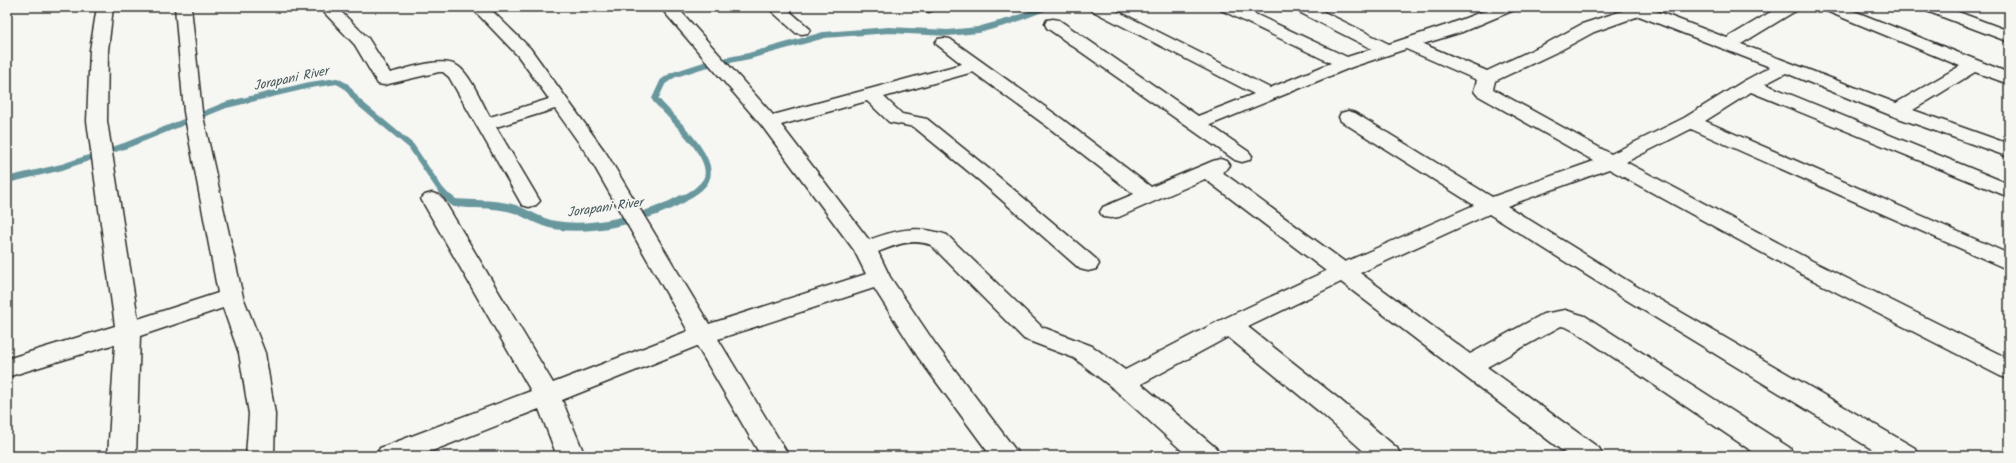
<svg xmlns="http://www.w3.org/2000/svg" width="2016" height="463" viewBox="0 0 2016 463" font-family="Kalam,sans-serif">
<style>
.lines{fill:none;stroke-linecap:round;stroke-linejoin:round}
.stream-far1{stroke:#67979e;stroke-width:6}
.stream{stroke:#67979e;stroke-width:8}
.minor-casing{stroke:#2b2b2b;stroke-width:3}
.minor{fill:#f6f6f2;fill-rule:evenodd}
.labels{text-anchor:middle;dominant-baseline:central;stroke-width:3.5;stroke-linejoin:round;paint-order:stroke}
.water-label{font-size:13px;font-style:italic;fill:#44585b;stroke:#f6f6f2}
</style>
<rect width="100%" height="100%" fill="#f6f6f2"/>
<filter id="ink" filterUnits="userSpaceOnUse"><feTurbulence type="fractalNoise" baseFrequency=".025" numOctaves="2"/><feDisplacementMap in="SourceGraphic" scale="8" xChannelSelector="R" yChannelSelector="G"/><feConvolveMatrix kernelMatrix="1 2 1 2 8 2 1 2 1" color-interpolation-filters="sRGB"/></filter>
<g filter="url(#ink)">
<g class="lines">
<g class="stream-far1">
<path d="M7,180L62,167L127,145L226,105L310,85L337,81L346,86L358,102L411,146L440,189L449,199"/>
<path d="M682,199C691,194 701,189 706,180C718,158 668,115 655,99L663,82L673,75L704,65L749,56L824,35L889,30L948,33L978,30L1011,21L1047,7"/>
</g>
<path class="stream" d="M448,198L455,203C475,205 496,203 515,209C529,214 540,223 555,225C592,232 651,217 684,198"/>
<defs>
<g id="minor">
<path d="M97,7H113L108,50L107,121L138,319L218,293L184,112L175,7H191L202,112L243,297L265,353L275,414L274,456H246L249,414L239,353L223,308L140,336L136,456H108L115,344L7,377V359L115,326L87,121L90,50Z"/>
<path d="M319,7H336L368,38L390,73C407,69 443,55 459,67C471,76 482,103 490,117L549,99L518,56L471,7H488L530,48L606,153L709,324L866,274L854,250L762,126L660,7H677L773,115L962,64L935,43L938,39L944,38L950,39L1062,119L1151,187L1213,161L1220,159L1227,161L1230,165L1227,169L1222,172L1345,262L1474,205L1341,121L1339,117L1341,113L1348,111L1355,113L1492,197L1594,161L1477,95L1474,91L1477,80L1406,49L1352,67L1210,125L1249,152L1252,156L1249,160L1242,162L1235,160L1047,28L1045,24L1047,20L1053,19L1059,20L1198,116L1254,94L1091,10L1089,7H1109L1270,88L1331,63L1221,10L1219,7H1240L1347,57L1372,49L1295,10L1293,7H1314L1389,44L1450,24L1494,7H1516L1514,10L1462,32L1423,44L1487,71L1549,42L1582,24L1625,10L1623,7H1646L1727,38L1779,7H1799L1797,10L1741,44L1896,103L1960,66L1824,10L1822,7H1844L2009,73V84L1975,72L1913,110L2009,144V157L1890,115L1786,73L1765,84L2009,184V197L1751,92L1705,121L2009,254V270L1691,129L1626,162L1818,264L2009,359V379L2000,376L1801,274L1609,169L1507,206L1636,286L1915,448L1919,456H1883L1620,296L1489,214L1360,273L1470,354L1543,314L1565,310L1585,316L1790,448L1794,456H1759L1576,332L1566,327L1561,326L1487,367L1599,448L1603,456H1569L1341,282L1248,327L1339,399L1397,448L1401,456H1369L1321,413L1228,337L1141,384L1216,448L1220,456H1188L1114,389L1074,358L1024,339L931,245C912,238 896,245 878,252L890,277L936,345L1020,456H991L918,357L874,288L718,339L789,456H761L697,346L562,400L585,456H557L539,409L419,456H376L380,448L531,391L421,199L425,195L432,193L439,195L443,199L553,383L688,331L589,157L555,109L496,127L540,201L536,205L529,207L522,205L449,77L443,72H439L384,85L378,84L355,45ZM1639,16L1770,67L1744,81L1684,118L1611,154L1493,89L1495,81L1561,50L1594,32ZM973,72L1048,127L1134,194L1103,207L1100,212L1103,217L1111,218L1119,217L1205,179L1326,271L1221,320L1125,370L1092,346L1042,327L947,235C917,225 898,229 869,240L781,125L867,101L889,122L914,127L980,181L1080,269L1088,271L1096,269L1099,264L1096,259L994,173L927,119L902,114L884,97Z"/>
<path d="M767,7H785L810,29L808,33L802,34L796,33Z"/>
<path d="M919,7H936L934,10L928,12L921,10Z"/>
<path d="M1922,7H1945L2009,31V42L1924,10Z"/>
</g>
</defs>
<use href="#minor" class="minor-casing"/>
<use href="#minor" class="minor"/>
</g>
</g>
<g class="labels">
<g class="water-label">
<text transform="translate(291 79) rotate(-12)">Jorapani River</text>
<text transform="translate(605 208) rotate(-8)">Jorapani River</text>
</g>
</g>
<rect width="2016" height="463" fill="none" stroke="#f6f6f2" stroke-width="24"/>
<rect x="12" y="12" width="1992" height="439" fill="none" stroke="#2b2b2b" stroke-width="1.5" filter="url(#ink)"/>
</svg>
